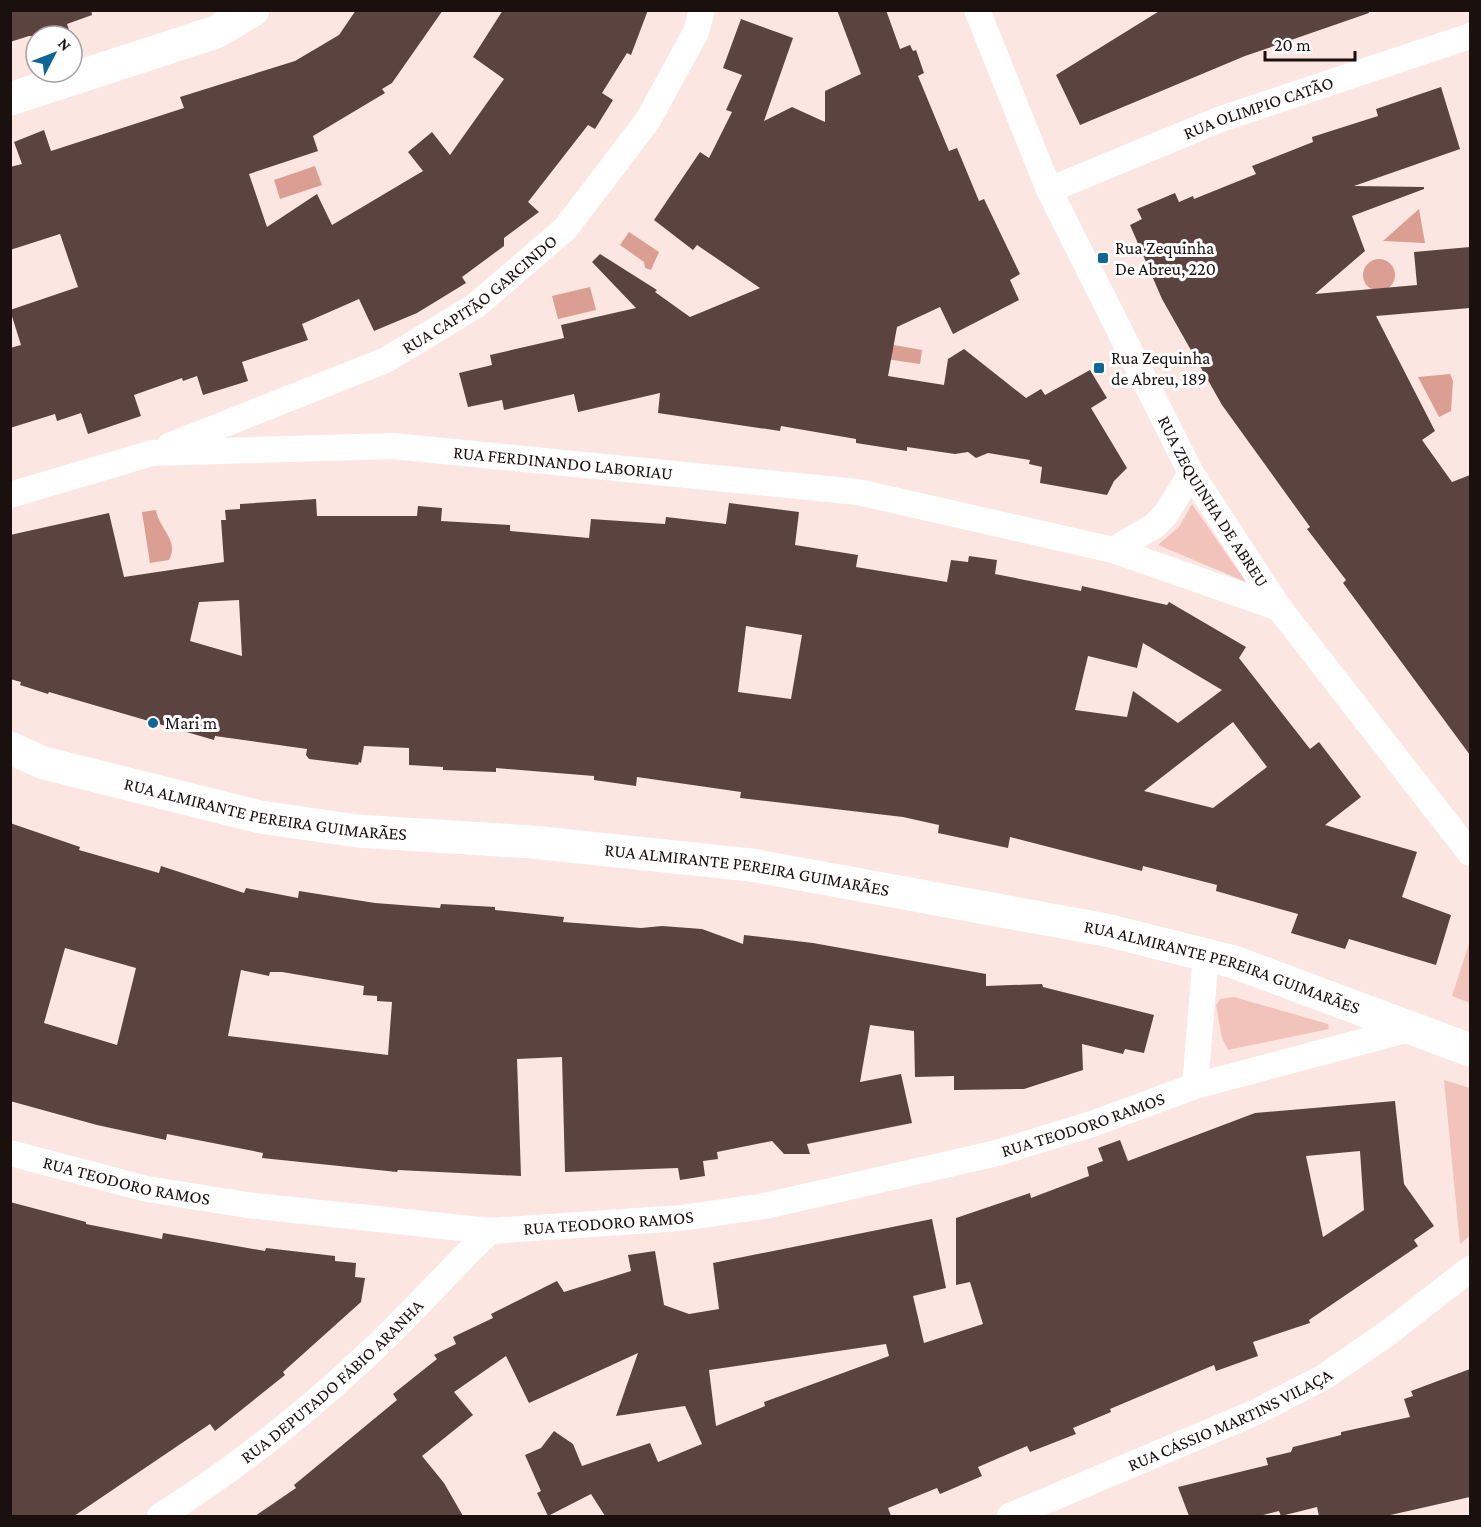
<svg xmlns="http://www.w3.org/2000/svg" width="1481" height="1527" viewBox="0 0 1481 1527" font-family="'Crimson Pro',serif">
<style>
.green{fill:#f1c3ba}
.water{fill:#db9e92}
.building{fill:#5b4440;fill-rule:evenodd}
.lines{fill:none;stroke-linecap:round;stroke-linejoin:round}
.minor{stroke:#fff;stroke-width:26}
.secondary{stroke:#fff;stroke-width:33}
.poi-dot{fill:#0f6697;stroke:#fff;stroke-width:2}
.labels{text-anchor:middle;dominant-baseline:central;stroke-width:6;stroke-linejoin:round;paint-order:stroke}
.street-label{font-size:18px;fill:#1a110f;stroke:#fff}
.poi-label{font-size:18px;fill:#1a110f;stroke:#fff;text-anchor:start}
</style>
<rect width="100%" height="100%" fill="#fce6e1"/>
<g class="green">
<path d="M1192,504L1246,582L1158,545L1179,527Z"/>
<path d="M1470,941V1003L1452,996Z"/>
<path d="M1234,997L1328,1024L1329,1029L1228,1050L1222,1038L1216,1005L1220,999Z"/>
<path d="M1444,1080L1470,1088V1236L1460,1244Z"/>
</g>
<g class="water">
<path d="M315,166L322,185L280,199L274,180Z"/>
<path d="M1419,209L1425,243L1383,241Z"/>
<path d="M629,232L659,252L651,270L645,268L644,262L620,245Z"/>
<circle cx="1379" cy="275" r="16"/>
<path d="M590,287L596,310L558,319L552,296Z"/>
<path d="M888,344L922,350L920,364L886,359Z"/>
<path d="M1450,374L1453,381L1451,411L1439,417L1418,377Z"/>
<path d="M156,510C159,529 180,541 169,560L150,563L142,512Z"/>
</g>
<g class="building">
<path d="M10,10H91L92,15L67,24L71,36H29L10,42Z"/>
<path d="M356,10H443L392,83L382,89L385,93L313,136L318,151L249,174L267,227L317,194L332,225L423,171L408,152L432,132L450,155L504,79L473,57L503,10H648L631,55L627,53L602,93L613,100L595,129L588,125L528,202L539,212L504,238V246L462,277L466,283L417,313L374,331L359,299L302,324L308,340L242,362L248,381L203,395L197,376L183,381L182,378L134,395L141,416L88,434L81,413L57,421L55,414L10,428V348L21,345L10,310L78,287L60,234L10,250V167L22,164L14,142L44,130L51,151L184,108L180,97L295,61L339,35Z"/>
<path d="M837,10H886L900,49L910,45L913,51L916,50L924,73L918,76L949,151L957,148L979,201L984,199L1020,274L1010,280L1019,300L953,334L940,307L897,327L888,376L944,385L948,359L964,349L1026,398L1041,389L1045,395L1090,370L1107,398L1091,408L1127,468L1114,481L1107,495L1040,483L1042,467L1029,464L1030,460L988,453L976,458L968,452L955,454L907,447V451L856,443V439L781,426L780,431L658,413L660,393L578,412L574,394L504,410L502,400L468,407L459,373L492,365L490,355L564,338L561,325L636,308L592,262L600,254L657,290L655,292L690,317L760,288L697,245L693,250L654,220L700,152L709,158L732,112L726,110L742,75L723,68L741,19L793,38L764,121L792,107L825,122V91L861,74Z"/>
<path d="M1161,10H1368L1369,13L1245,56L1080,125L1056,75Z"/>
<path d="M1441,87L1460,149L1354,186L1424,187V189L1352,216L1365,251L1315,294L1417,285L1414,252L1470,247V308L1376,316L1435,431L1422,440L1452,482L1470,475V755L1343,583L1346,580L1307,529L1310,527L1222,405L1162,299L1130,225L1142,219L1137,209L1175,193L1179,202L1193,196L1194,199L1256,174L1252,166L1313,142L1312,137L1378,116L1376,109Z"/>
<path d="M316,499L317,516H417L418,506L442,508L441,521L510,525V531L589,538L591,519L665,524L666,517L726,524L729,503L799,512L795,545L858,555L856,567L947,582L951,560L968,562L969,556L997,560L995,574L1081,591L1082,586L1167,605L1169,602L1246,647L1239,658L1310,749L1319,742L1361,797L1325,825L1417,852L1402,897L1451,915L1436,965L1349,939L1345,949L1291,933L1298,914L1216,891L1217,885L1143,866L1142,871L1010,837L1008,848L938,833L939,825L903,817L740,798L741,792L637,777L636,786L594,780V776L496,768V772L443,770V767L409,765V748L364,746L361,763L359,762L358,765L309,759L306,755L307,749L215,736L214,740L49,692L48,694L20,685L21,682L10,679V535L109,513L124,577L224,562L221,520H226L225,510L240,509V504ZM239,600L242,656L190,641L199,602ZM746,626L802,635L791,699L738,692ZM1143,643L1222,690L1178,723L1133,691L1127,717L1075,710L1088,656L1137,668ZM1233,722L1267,767L1213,808L1144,791Z"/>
<path d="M10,823L80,847L79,850L159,873L161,866L244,893L246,888L298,898L299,891L375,903L440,908L441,904L495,907V910L564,917L563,922L641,928L662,926L702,929L743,944L744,935L813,943L986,974V986L1042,984L1043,987L1154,1015L1144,1053L1125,1049L1123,1054L1082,1044L1083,1070L1024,1089L954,1090V1076L915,1077L914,1031L870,1025L860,1082L901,1074L912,1123L807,1144L810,1154H784L772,1141L717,1152L718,1159L703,1161L705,1176L680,1180L678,1168L565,1172L562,1057L517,1059L521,1176L398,1170L397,1172L262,1158L263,1153L167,1134L166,1140L97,1125L10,1101ZM65,948L136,968L117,1045L44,1023ZM241,970L269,976L270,972H282L364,986L363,995L377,996V1001L392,1002L388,1055L228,1036Z"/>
<path d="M1395,1101L1404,1184L1434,1226L1414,1240L1418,1246L1309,1320L1310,1323L1253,1342L1258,1356L1216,1371L1214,1365L1110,1409L1111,1412L1073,1428L1076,1434L1030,1452L1027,1446L978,1467L982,1476L940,1494L937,1488L888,1508L891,1516H605L591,1494L548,1516L537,1493L541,1491L525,1455L541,1448L554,1431L573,1444L582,1466L650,1443L658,1462L702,1444L685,1406L616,1416L638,1353L529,1403L506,1356L454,1392L473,1415L422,1456L444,1483L463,1516H255L296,1488L294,1485L397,1400L393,1394L437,1359L434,1355L456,1344L453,1337L493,1318L491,1314L557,1281L564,1292L631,1271L628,1255L655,1251L664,1305L689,1314L719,1309L713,1263L932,1219L946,1288L913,1296L924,1343L983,1324L970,1282L956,1285V1218L1030,1193L1031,1198L1089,1176L1087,1167L1103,1161L1098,1148L1120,1140L1128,1161L1255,1113ZM1360,1151L1364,1210L1323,1237L1306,1156ZM886,1344L889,1356L764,1402L765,1406L716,1426L709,1370Z"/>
<path d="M10,1202L86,1222V1224L162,1239L163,1233L265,1251L266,1248L335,1256V1261L356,1263L355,1277L365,1278L361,1302L283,1372L285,1375L215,1431L210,1424L74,1516H10Z"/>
<path d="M1470,1369V1497L1386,1516H1319L1317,1507L1281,1516L1279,1511L1259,1516H1189L1178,1487L1268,1465L1266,1458L1291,1452L1293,1447L1341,1435V1432L1410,1417L1404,1399L1413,1396L1411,1391Z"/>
</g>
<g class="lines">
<g class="minor">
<path id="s1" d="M977,10L1049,190L1191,473L1279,608L1470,853"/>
<path id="s2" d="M1049,190L1221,119L1470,36"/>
<path id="s3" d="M169,446L386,360L475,306L565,229L648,120L696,32L702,10"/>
<path id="s4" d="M10,495L152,453L393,446L858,492L1113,550L1279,608"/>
<path d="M1113,550L1154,526L1166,514L1191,473"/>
<path d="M1195,1086L1206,954"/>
<path id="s5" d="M10,1153L147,1189L247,1205L490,1231L681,1218L765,1206L997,1153L1092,1124L1195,1086L1410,1029"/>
<path id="s6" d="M160,1516C241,1466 323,1399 391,1332C424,1299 456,1264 490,1231"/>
<path id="s7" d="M1010,1516L1254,1413L1324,1377L1389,1332L1470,1269"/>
</g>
<g class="secondary">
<path d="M10,99L216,32L253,10"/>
<path id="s8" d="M10,748L44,763L260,817L357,831L532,842L751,865L1106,930L1234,962L1470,1050"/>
</g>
</g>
<g class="poi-dot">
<rect x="1097" y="252" width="12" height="12" rx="3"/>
<rect x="1093" y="362" width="12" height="12" rx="3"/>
<circle cx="153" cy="723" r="6"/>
</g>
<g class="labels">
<g class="street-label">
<text stroke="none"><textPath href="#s2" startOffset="225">RUA OLIMPIO CATÃO</textPath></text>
<text stroke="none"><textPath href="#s3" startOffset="348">RUA CAPITÃO GARCINDO</textPath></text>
<text stroke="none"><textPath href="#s4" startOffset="560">RUA FERDINANDO LABORIAU</textPath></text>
<text stroke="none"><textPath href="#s1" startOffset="546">RUA ZEQUINHA DE ABREU</textPath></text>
<text stroke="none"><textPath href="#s8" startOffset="264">RUA ALMIRANTE PEREIRA GUIMARÃES</textPath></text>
<text stroke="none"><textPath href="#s8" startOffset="750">RUA ALMIRANTE PEREIRA GUIMARÃES</textPath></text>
<text stroke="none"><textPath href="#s8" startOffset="1236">RUA ALMIRANTE PEREIRA GUIMARÃES</textPath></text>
<text stroke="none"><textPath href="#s5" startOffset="1092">RUA TEODORO RAMOS</textPath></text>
<text stroke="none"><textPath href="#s5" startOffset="120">RUA TEODORO RAMOS</textPath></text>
<text stroke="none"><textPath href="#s5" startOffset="606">RUA TEODORO RAMOS</textPath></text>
<text stroke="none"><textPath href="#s6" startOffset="219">RUA DEPUTADO FÁBIO ARANHA</textPath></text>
<text stroke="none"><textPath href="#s7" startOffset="240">RUA CÁSSIO MARTINS VILAÇA</textPath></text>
</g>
<g class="poi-label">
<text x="1115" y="248">Rua Zequinha<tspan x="1115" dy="21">De Abreu, 220</tspan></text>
<text x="1111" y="358">Rua Zequinha<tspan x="1111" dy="21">de Abreu, 189</tspan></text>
<text x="165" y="723">Mari m</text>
</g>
</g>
<rect width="1481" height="1527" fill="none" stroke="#1a110f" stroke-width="24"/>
<g transform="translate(54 54) rotate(48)"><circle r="28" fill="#ffffff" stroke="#a3a09f" stroke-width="1.5"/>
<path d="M0-4.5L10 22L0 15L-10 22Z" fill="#0f6697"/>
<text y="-9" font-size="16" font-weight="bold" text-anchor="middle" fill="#1a110f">N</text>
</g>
<path d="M1265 51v9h90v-9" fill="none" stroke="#1a110f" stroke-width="3"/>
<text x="1274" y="51" font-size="18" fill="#1a110f" stroke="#ffffff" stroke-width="4.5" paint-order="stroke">20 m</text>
</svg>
